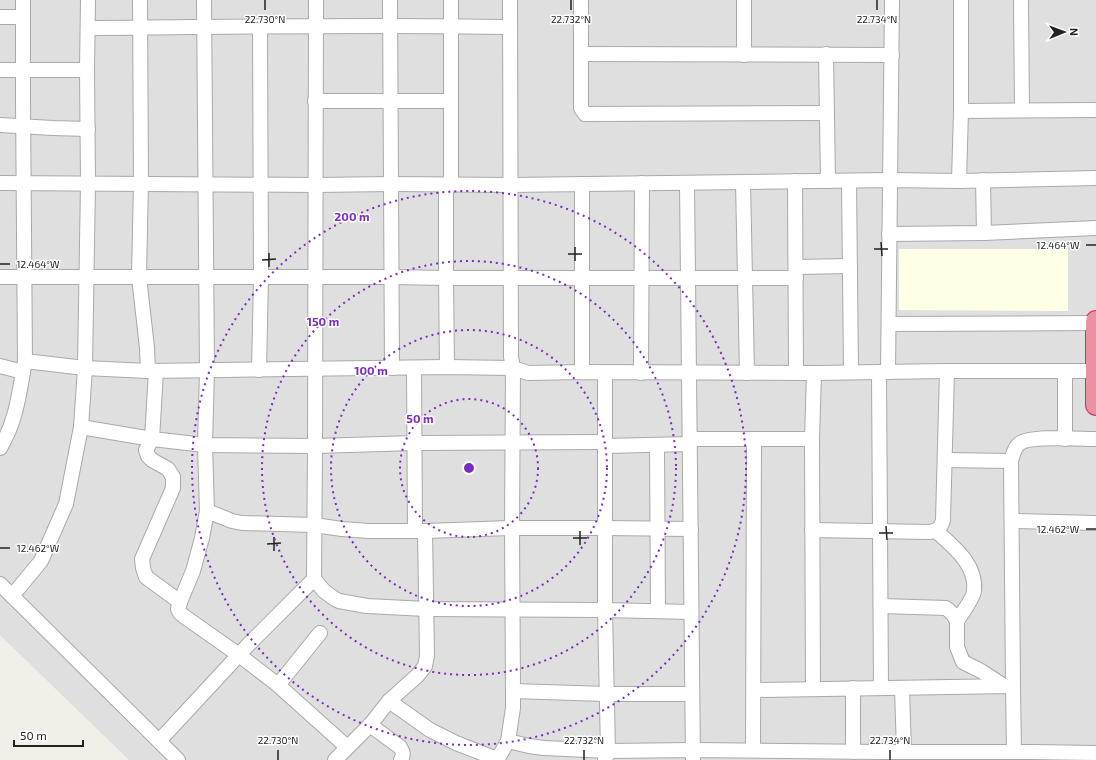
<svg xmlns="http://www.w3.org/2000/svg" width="1096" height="760" viewBox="0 0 1096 760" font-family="'Exo 2',sans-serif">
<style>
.residential{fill:#e0dfdf}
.education{fill:#ffffe5}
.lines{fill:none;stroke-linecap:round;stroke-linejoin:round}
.minor-casing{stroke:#a9a9a9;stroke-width:16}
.highway-casing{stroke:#dc2a67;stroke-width:22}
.minor{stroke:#fff;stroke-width:14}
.highway{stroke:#e892a2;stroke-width:20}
.ticks{fill:none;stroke:#222;stroke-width:1.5}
.ring{fill:none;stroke:#7b2cbf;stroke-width:2;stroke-dasharray:2 4}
.ticks-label{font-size:10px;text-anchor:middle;fill:#222;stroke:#fff;stroke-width:3;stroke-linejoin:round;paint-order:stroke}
.centre{fill:#7b2cbf;stroke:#fff;stroke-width:2}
.ring-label{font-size:12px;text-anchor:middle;font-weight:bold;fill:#7b2cbf;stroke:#fff;stroke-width:3;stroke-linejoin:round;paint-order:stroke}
</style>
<rect width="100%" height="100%" fill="#f2efe9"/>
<path class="residential" d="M0,0H1096V760H129L0,635Z"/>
<path class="education" d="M899,249H1068V311L899,310Z"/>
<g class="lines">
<defs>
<g id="minor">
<path d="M140,0L141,183L139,277L147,348L148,371"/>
<path d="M204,0L207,370L205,445L207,511L202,538L193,571L180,602L178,609L180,613L185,617L239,655L278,685L347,747"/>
<path d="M316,0L315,446L314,579L324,591L335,599L339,601L367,606L426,609L605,610L691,612"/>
<path d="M390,0L392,368"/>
<path d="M581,0V108L585,114L827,113"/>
<path d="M744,0V55"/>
<path d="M1021,0L1022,110"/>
<path d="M0,17H23"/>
<path d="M88,28C229,27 369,24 510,27"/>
<path d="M581,54L892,55"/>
<path d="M826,54L828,181"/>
<path d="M0,70H87"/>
<path d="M315,101H450"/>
<path d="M961,111L1096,110"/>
<path d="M0,125L53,128L88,129"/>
<path d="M983,180L984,233"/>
<path d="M795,181L796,373"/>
<path d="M849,181L851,372"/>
<path d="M959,181L961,111V0"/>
<path d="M743,182L747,373"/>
<path d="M0,183L315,185L391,184L510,185L890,180L959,181L1096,178"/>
<path d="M687,183L693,760"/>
<path d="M446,184V278L447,367"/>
<path d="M451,184V0"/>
<path d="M889,234L984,233L1096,228"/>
<path d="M796,267L850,266"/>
<path d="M0,277H392L446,278H796"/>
<path d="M889,324L1096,323"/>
<path d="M25,361L85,368L148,371L447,367L513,368L528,373L582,372L814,373L947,371H1096"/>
<path d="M0,366L23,372"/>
<path d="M414,368L415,531"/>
<path d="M259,370L261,277L260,26"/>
<path d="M156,371L152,439L146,450L148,456L152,460L168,469L173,477V488L142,559L143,568L146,577L180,602"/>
<path d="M1065,371V439"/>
<path d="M582,372V184"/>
<path d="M879,372L881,688"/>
<path d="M888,372L892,0"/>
<path d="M605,373V610L608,751L605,760"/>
<path d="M641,373L642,183"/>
<path d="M81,427L152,439L205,445L315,446L415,443L605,442"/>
<path d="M690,439H812"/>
<path d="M657,445L658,611"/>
<path d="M605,446L690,444"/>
<path d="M0,448C17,420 19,393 25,361L23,102V0"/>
<path d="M945,460L1011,461"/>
<path d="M207,511L232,521L242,523L314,525L342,529L369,531H425L512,528H605L691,529"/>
<path d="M1012,521L1096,523"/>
<path d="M812,530L930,532C938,530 941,528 943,520L947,371"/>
<path d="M936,531C954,547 977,565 974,591C974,597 961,615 957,621"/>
<path d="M0,584L178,760"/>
<path d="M12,596L41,561L66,504L81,427L85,368L88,183L87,70L88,0"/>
<path d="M881,606L946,608L953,614L957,621V647L963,662L981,671L1004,686"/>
<path d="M278,685L320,633"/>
<path d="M902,688L904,752"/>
<path d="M813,689L812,439L814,373"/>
<path d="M754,690L1013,686"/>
<path d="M513,691L606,694H692"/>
<path d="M389,701L430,730L456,743L497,759"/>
<path d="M370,725L400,747C403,752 404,754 401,760"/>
<path d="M159,741L248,645L314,579"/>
<path d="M508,741L529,746L544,748L608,751L693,750L880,752H1033L1096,753"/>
<path d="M753,750L754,439"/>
<path d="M853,752V688"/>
<path d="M1014,752L1013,686L1011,461C1013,455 1014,448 1019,444C1028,435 1081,439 1096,439"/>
<path d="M335,760L370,725L389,701L418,675L425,666L427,656L425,531"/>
<path d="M497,760L508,741L513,708V691L512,528L513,368L511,357L510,0"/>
</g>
<path id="highway" d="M1096,321V405"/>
</defs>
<use href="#minor" class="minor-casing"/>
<use href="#highway" class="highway-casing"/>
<use href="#minor" class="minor"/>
<use href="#highway" class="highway"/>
</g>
<path class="ticks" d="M265,0V10M571,0V10M877,0V10M881,242L882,256M1086,245H1096M575,247V261M874,249H888M269,253V267M568,254H582M262,260L276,259M0,264H10M886,526L887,540M1086,529H1096M580,531V545M879,533H893M274,537V551M573,538H587M267,544L281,543M0,548H10M278,750V760M584,750V760M890,750V760"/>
<g class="ring">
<circle cx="469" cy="468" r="69"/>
<circle cx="469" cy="468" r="138"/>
<circle cx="469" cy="468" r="207"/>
<circle cx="469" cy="468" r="277"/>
</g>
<g class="ticks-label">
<text x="265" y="23">22.730°N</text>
<text x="571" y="23">22.732°N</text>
<text x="877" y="23">22.734°N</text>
<text x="1058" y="249">12.464°W</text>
<text x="38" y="268">12.464°W</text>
<text x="1058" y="533">12.462°W</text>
<text x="38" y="552">12.462°W</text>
<text x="278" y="744">22.730°N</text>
<text x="584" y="744">22.732°N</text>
<text x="890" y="744">22.734°N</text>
</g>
<circle cx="469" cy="468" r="6" class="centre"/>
<g class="ring-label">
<text x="352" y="221">200 m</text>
<text x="323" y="326">150 m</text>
<text x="371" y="375">100 m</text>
<text x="420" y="423">50 m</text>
</g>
<g transform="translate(1064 32) rotate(89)" stroke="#ffffff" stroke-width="3" paint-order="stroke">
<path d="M0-3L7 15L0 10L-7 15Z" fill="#222222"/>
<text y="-6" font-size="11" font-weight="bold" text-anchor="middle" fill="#222222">N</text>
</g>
<path d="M14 740v6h69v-6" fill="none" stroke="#222222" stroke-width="2"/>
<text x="20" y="740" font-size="12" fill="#222222" stroke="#ffffff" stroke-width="3" paint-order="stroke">50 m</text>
</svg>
